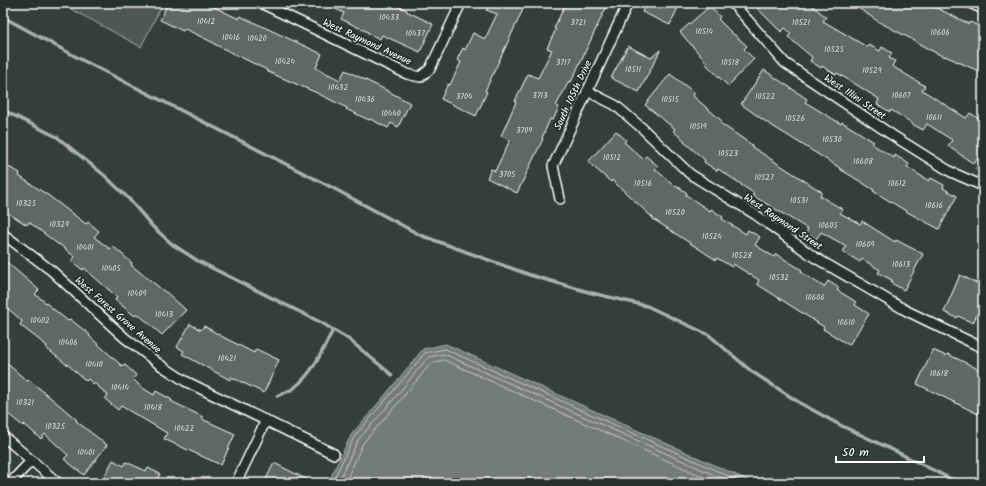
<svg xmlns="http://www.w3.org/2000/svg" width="986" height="486" viewBox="0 0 986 486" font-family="Kalam,sans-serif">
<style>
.green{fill:#4d5853;stroke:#a6aca9}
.water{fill:#737b78;stroke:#abb0ae}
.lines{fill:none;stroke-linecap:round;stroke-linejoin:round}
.shore{stroke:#c7cac9;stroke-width:1}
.stream{stroke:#abb0ae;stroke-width:3.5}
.building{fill:#5f6964;stroke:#fff}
.street-casing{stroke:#fff;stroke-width:12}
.street{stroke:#26332d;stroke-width:9}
.labels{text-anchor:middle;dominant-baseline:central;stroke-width:4;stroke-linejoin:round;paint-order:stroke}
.number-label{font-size:8px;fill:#d7dad8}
.street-label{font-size:10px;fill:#fff;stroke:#26332d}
</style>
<rect width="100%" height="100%" fill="#333f3a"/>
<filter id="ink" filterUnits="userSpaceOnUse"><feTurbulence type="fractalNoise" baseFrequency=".025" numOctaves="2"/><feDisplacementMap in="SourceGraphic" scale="8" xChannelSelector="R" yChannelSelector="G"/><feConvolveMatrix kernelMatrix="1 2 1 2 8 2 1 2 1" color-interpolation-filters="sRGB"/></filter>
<g filter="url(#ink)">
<g class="green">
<path d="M60,3H163L141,47Z"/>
<path d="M983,157V174L975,169Z"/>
</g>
<path class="water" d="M446,344L752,482L753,483H328L351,435L386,394L423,349Z"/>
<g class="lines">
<g class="shore">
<path d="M332,483L354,437L389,396L425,353L445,349L744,483"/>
<path d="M338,483L358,440L393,400L428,357L444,354L732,483"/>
<path d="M345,483L363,443L398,403L431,363L444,360L717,483"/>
</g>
<g class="stream">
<path d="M3,17L82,60L331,187L420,235L530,275L592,293L647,306L709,335L751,371L800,403L840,425L895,451L959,483"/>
<path d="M3,110L57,137L104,175L129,199L153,227L172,244L198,261L318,321L347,338L392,375"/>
<path d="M277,396C283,393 290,391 294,388C314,372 322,351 333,330"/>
</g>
</g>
<g class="building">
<path d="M168,3H206L239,19L240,16L322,54L316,68L340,80L345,70L384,89L410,103L398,127L391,123L388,128L370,119L369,120L346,109L347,108L317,93L266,71L267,70L214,44V43L185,29L183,31L160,20Z"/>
<path d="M323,3H391L407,10L406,11L433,24L420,52L382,35L380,39L368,33V32L341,19L344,13Z"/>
<path d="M490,3H526L485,91L487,92L476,116L441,99L448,84L450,85L461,62L457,60L463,48L465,50L473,33L485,39L497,14L486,10Z"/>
<path d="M566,3H608L602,16L571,82L569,81L556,106L559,107L553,120L550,119L542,138L543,139L517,193L487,178L491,169L495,171L510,140L501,136L516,102L515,101L528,74L538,78L552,50L547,48L556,29L554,28Z"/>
<path d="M646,3H680L670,25L642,12Z"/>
<path d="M752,3H809L826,17L823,21L867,47L869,45L880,51L882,47L892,53L889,58L895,61L892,66L925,86L922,90L966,118L970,113L983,121V150L974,164L948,146L952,140L927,124L923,130L912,124V123L891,110L890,112L877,104L879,99L860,87L837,73L836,75L822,66L821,68L810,61L812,57L788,37L791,33L785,28L781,32Z"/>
<path d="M851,3H923L934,8L935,7L969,24L970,22L983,28V73L945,56L944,57L917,43V42L879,22Z"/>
<path d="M710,6L720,17L718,19L734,35H735L747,46L744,49L754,59L728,86L706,64L707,63L680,32Z"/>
<path d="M628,46L651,58L660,50V51L639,92L611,78Z"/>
<path d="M764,70L807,99L805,102L828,116L841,124L842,122L855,130L874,142L872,144L894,158L895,155L909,164L907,167L929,181L931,178L944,185L943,188L957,196L939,229L911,214L873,191L874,190L840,169V168L766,122L741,104Z"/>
<path d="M670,74L695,93L693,96L722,121L720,123L752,145V147L822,192L820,196L842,209L840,213L860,224L862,221L895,242L896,240L923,254L904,290L891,283L892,280L878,273L880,270L862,259L860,262L843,252L846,246L821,232L816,239L806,233L808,229L752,195L754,193L741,185V184L718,169L717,171L704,162L705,160L684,142L685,141L673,131L675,129L645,105Z"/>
<path d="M616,131L626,140L624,142L643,159L646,156L658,166L655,169L675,186L676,185L687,193L686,195L710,211L711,209L723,217L722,219L746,234L748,230L760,237L755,245L774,257L776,254L802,270L801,272L824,287L828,281L839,288L837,290L856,302L855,305L869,314L849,345L823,329L824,327L757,284L759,280L733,264L732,267L717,258L716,260L653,219V218L612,180L611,182L588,162Z"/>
<path d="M3,164L20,173L19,176L49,196L86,224L88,222L99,231L94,237L110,249L113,246L132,263L131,265L165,292H166L186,310L162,335L137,313L135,316L115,300L117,297L84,268L83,270L71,261L75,257L59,244V245L29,222L27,225L3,210Z"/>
<path d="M3,259L39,290L35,294L68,321L70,319L90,335L89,336L122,366L124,364L136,375L133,379L141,387L154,395L156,391L172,400L171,401L203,417L202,419L235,434L221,465L164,439L167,433L121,406L118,410L105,399L108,395L94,383L93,384L88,379L86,381L67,364H66L46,348L47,346L20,325L22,321L3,304Z"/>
<path d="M960,275L983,286V301L973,323L958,316L957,318L944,312Z"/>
<path d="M190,324L201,330L204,326L223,337L254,353L256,349L279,360L264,393L231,377L230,380L182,354L184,351L177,347Z"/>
<path d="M933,350L946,356L947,354L962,361L980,370L979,372L983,374V403L978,414L917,384Z"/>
<path d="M3,360L27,381L28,379L57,403L77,420L76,421L107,445L84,475L64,459L68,455L45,434L41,439L24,424L23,426L3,410Z"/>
<path d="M113,460L124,466L126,462L146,471L148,468L160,474L155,483H101Z"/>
<path d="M274,463L314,483H264Z"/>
</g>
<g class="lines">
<defs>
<g id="street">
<path d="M261,3L407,74L420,77L430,69L461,3"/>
<path d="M732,3L745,17L785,63L892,135L951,172L983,186"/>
<path d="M970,3L983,9"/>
<path d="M587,91L615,105L642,128L690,174L756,215L814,257L907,311L983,348"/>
<path d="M560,199L553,166L628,3"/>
<path d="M3,234L52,271L125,338L159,364L185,381L334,454"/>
<path d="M3,436L58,483"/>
<path d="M10,483L31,461"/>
<path d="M236,483L266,420"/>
</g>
</defs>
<use href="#street" class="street-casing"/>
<use href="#street" class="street"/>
</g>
</g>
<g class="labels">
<g class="number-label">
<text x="389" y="17">10433</text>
<text x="206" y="21">10412</text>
<text x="578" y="22">3721</text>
<text x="801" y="22">10521</text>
<text x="704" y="31">10514</text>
<text x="940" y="32">10606</text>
<text x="415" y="33">10437</text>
<text x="231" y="37">10416</text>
<text x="257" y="38">10420</text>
<text x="834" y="49">10525</text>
<text x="285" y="61">10424</text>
<text x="563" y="62">3717</text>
<text x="730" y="62">10518</text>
<text x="633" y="69">10511</text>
<text x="872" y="70">10529</text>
<text x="338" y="87">10432</text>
<text x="540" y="95">3713</text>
<text x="901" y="95">10607</text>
<text x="464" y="96">3704</text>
<text x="765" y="96">10522</text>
<text x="365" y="99">10436</text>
<text x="670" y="99">10515</text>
<text x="391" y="113">10440</text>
<text x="934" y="117">10611</text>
<text x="795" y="118">10526</text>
<text x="698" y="126">10519</text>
<text x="524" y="130">3709</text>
<text x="832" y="139">10530</text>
<text x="728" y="153">10523</text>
<text x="612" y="157">10512</text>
<text x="863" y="161">10608</text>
<text x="507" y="174">3705</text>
<text x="764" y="177">10527</text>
<text x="643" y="183">10516</text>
<text x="897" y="183">10612</text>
<text x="799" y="200">10531</text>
<text x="26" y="203">10325</text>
<text x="934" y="205">10616</text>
<text x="675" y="212">10520</text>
<text x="59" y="224">10329</text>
<text x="828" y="225">10605</text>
<text x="712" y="236">10524</text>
<text x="865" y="244">10609</text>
<text x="85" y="247">10401</text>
<text x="742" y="255">10528</text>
<text x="901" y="264">10613</text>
<text x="111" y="268">10405</text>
<text x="779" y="277">10532</text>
<text x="137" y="293">10409</text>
<text x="815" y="297">10606</text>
<text x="164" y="314">10413</text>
<text x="40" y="320">10402</text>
<text x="846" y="322">10610</text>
<text x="68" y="342">10406</text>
<text x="227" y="358">10421</text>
<text x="94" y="364">10410</text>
<text x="939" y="373">10618</text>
<text x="120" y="387">10414</text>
<text x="25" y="402">10321</text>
<text x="153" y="407">10418</text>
<text x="55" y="426">10325</text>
<text x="184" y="428">10422</text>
<text x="86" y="452">10401</text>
</g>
<g class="street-label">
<text transform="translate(367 42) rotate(25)">West Raymond Avenue</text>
<text transform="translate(573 95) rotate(-65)">South 105th Drive</text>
<text transform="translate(855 97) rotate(34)">West Illini Street</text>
<text transform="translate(783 222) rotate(34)">West Raymond Street</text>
<text transform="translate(118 315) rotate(41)">West Forest Grove Avenue</text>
</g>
</g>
<rect width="986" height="486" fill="none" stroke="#26332d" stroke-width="16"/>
<rect x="8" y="8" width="970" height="470" fill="none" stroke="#fff" stroke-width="1.5" filter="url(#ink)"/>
<path d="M836 456v6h88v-6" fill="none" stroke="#ffffff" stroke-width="2"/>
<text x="842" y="456" font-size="12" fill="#ffffff" stroke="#26332d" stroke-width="3" paint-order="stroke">50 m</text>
</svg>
